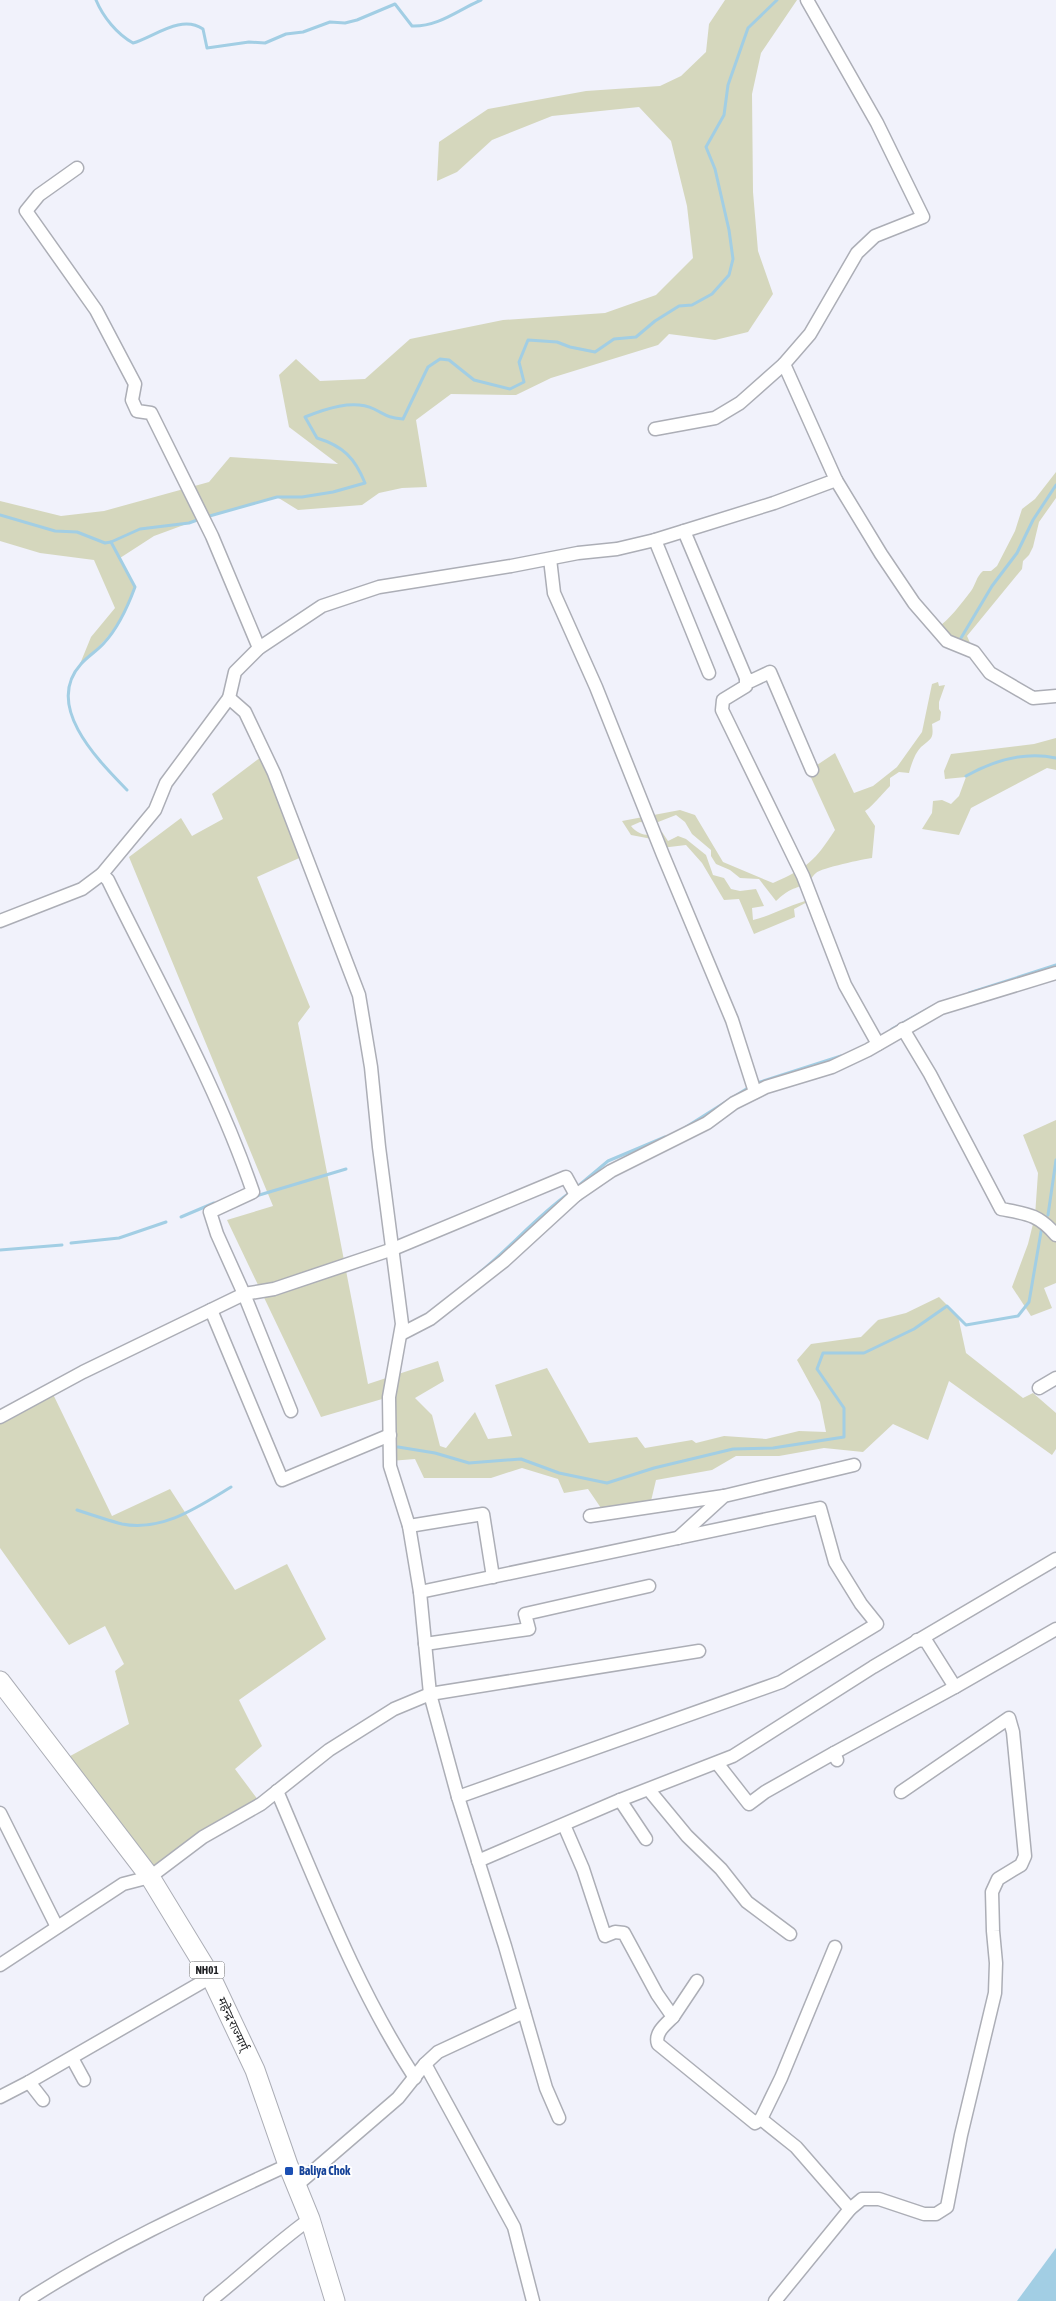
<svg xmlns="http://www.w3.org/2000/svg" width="1056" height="2301" viewBox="0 0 1056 2301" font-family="'Asap Condensed','Noto Sans Devanagari',sans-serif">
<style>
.green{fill:#d5d7bd}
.water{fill:#a2cee4}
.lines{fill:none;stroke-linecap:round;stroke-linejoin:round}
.stream{stroke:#a2cee4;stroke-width:3}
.minor-casing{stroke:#acaeb6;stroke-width:15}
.highway-casing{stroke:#acaeb6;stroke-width:21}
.minor{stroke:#fff;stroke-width:12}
.highway{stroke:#fff;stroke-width:19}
.transit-dot{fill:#1a4fb4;stroke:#fff;stroke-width:2}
.labels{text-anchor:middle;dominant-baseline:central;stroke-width:4;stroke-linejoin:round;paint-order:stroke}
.shield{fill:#fff;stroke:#626365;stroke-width:1}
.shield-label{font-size:11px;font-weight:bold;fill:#1f2023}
.street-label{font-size:12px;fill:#1f2023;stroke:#fff}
.transit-label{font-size:12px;font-weight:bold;fill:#164399;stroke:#fff;text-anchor:start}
</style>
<rect width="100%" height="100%" fill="#f1f2fb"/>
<g class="green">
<path d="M725,0H797L761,53L752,94L753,192L758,251L773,294L748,332L715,340L669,334L658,345L551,378L516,395L451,394L416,420L427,487L402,488L379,493L362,505L298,510L277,497L211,515L154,536L120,558L135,587C121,623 109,639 80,664L91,637L115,608L94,560L40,553L0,541V501L61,516L104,511L209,482L230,457L338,464L289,427L279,375L296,359L320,381L365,379L410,339L503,320L605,313L656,295L693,258L687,206L671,141L639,107L552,116L492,140L457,172L437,181L439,142L488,109L586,91L660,86L681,76L706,52L709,24Z"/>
<path d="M1056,472V498L1039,522L1033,547L1029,555L1023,561L1022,569L967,636L974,652L936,629C950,619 961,604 971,591C976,584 976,577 983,571H991L997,566L1015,531L1022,509L1035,499Z"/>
<path d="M938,682L939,686L945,685L939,702V709L941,712L940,720L932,724C934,740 931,738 921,747C915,753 911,765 909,773L899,772L890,778V786C883,793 871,808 865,811L875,826L872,858C864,859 821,868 816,873C812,876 810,882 806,884C791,890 789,889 776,901L759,879L740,878L730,870L716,864L711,856V850L692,834L685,822L676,815L653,824L640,822L631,826C639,836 650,837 662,832L668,841L678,836L686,839L706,855L713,875L724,878L731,889L740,891L756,889L764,906L752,908L753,920C774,915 790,904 813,899L794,909L795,917L754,934L739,899L724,900L702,863L686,845L661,848L652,839L631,835L622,821L680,810L695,815L723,862L773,883C807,868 815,861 835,830L808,771L835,753L854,793L873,786L897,767L922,732L932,684Z"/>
<path d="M1056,738V770L1047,768L971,808L959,835L922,829L932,813L933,801L942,800L951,804L959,796L966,777L945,779L944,771L951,754L1034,744Z"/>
<path d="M265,754L306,855L257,877L310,1007L298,1023L368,1384L438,1361L444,1381L415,1398L432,1415L440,1446L446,1448L475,1412L488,1439L512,1436L495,1385L547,1368L589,1443L637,1437L645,1448L692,1440L696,1443L724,1436L766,1439L799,1431L826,1432L820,1402L797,1360L811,1344L861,1337L878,1320L906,1313L939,1297L958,1316L966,1353L1023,1398L1033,1393L1056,1413V1449L1052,1455L949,1381L928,1440L893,1424L863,1452L824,1448L779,1456H736L712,1470L656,1480L651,1501L601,1508L588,1489L564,1493L558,1479L522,1468L491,1478H424L415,1459L390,1461L389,1397L321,1417L227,1220L273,1206L129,857L181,818L192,836L223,819L212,794Z"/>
<path d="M1056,1120V1283L1044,1288L1052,1308L1031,1316L1012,1287L1028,1244L1035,1216L1038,1173L1023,1135Z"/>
<path d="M51,1390L112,1516L170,1489L235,1590L287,1564L326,1639L239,1700L262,1746L235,1769L261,1804L150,1877L61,1761L129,1724L115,1671L124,1664L105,1626L69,1645L0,1548V1417Z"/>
</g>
<path class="water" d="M1056,2248V2301H1017Z"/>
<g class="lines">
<g class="stream">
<path d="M96,0C103,17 117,34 133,43C154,37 181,14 203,29L207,48L249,42L265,43L286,34L303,32L330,22L345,23L357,20L395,4L412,26C438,27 458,10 481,0"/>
<path d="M0,515L55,531L77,532L105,543L111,542"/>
<path d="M206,517L277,497H302L333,492L365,483C355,458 343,446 317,438L305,417C325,409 353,399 374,409C388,416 386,417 403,419L428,367L440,359L449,360L474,380L510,389L524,382L519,362L528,340L557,342L570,347L595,352L614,339L636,337L655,321L679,306L692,305L712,294L729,275L733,259L729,230L715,169L706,147L724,115L728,85L748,28L777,0"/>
<path d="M961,638L992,586L1017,553L1033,520L1056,485"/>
<path d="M966,776C993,761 1025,751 1056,758"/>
<path d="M127,790C99,761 43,706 81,664C88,656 97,651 104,643C118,628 128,606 135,587L111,542L140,529L189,523L200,519"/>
<path d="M969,993L1056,965"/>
<path d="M892,1029L937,1004"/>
<path d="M757,1083L841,1056"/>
<path d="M686,1127L751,1086"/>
<path d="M577,1187L608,1161L665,1137"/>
<path d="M256,1196L346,1169"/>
<path d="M1048,1215L1056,1160"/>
<path d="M181,1217L214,1203"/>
<path d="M71,1243L119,1238L166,1222"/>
<path d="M0,1250L62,1245"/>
<path d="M479,1273C510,1248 536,1217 568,1194"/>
<path d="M398,1447L435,1453L469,1463L521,1459L559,1473L607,1483L654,1468L733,1449L773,1448L844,1437V1408L817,1369L823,1353H864L914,1329L947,1306L966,1325L1018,1316L1029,1302L1042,1226"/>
<path d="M77,1510C92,1515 107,1520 122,1524C162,1532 198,1507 231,1487"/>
</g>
<defs>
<g id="minor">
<path d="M77,168L39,195L26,211L96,310L135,384L132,400L137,411L151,413L212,536L259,648"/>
<path d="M655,429L715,418L740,403L784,364"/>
<path d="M836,480L881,554L914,603L947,641L974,652L990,673L1033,698L1056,696"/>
<path d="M684,531L746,678L751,681L770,672L812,770"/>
<path d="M655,540L709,673"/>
<path d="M550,559L554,593L596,687L663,855L732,1020L755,1092"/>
<path d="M746,678V686L723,700L722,710L803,876L845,985L878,1044"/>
<path d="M0,921L82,889L102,874L155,810L166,783L229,698"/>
<path d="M903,1029L930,1074L1001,1209C1027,1214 1038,1214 1056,1235"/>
<path d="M211,1310L282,1480L390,1435"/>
<path d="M401,1334L430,1319L504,1261L576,1195L611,1171L707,1123L734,1103L766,1087L832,1067L868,1050L941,1008L1056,973"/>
<path d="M1039,1388L1056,1378"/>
<path d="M291,1411L244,1294L274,1289L393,1249L566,1177L576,1195"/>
<path d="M0,1417L83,1372L244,1294L217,1234L210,1212L253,1192C216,1083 158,983 108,880L102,874"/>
<path d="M590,1516L724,1496"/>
<path d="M409,1526L483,1514L493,1577"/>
<path d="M678,1538L724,1496L854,1465"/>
<path d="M420,1592L820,1508L835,1562L861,1604L877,1624L781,1682L458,1797"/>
<path d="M917,1640L926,1641L955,1687L1056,1629"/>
<path d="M425,1644L529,1629L525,1614L649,1586"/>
<path d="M834,1753L955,1687"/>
<path d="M717,1763L749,1804L765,1792L834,1753L837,1760"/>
<path d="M649,1790L687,1836L721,1869L747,1902L790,1934"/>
<path d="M277,1791C319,1889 357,1989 415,2078"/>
<path d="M620,1800L646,1839"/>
<path d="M0,1813L57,1927"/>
<path d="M564,1825L583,1869L605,1936L615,1932L624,1933L657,1994L673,2017C666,2024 654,2033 658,2044L755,2123L761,2119"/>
<path d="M478,1861L620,1800L733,1756L873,1667L1056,1559"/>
<path d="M835,1947L781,2078L761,2119L796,2147L850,2209"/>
<path d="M0,1965L123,1884L150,1877L203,1837L261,1804L329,1750L394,1709L430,1694L699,1651"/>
<path d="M673,2017L697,1981"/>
<path d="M72,2058L84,2080"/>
<path d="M425,2064L514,2227L533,2301"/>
<path d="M29,2082L43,2100"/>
<path d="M0,2097L29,2082L211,1977"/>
<path d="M559,2118L546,2088L505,1946L458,1797L430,1694L420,1592L409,1526L390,1466L389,1397L402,1324L379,1147L371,1067L359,995L274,773L245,712L229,698L235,672L259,648L322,606L379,587L511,566L578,553L617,549L655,540L774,503L836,480L784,364L810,334L857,253L875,236L923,217L877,123L807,0"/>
<path d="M297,2185L398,2098L425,2064L438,2052L524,2012"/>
<path d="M26,2301C109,2247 199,2206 288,2165"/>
<path d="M210,2301C244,2274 275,2244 310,2219"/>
<path d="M775,2301L850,2209L862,2199H879L924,2214H936L947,2207L961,2135L995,1993L996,1963L993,1931L992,1892L998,1879L1021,1865L1025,1856L1013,1732L1009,1718L901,1792"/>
</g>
<path id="highway" d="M0,1681L150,1877L211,1977L255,2070L288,2165L310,2219L335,2301"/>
</defs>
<use href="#minor" class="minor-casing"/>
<use href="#highway" class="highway-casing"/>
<use href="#minor" class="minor"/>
<use href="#highway" class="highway"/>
</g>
<rect class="transit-dot" x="284" y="2166" width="10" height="10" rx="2.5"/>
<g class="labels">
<rect class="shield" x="189.5" y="1961.5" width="35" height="17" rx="4"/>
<g class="shield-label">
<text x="207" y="1970">NH01</text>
</g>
<g class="street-label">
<text transform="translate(233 2024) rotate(65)">महेन्द्र राज्मार्ग्</text>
</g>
<g class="transit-label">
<text x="299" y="2171">Baliya Chok</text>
</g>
</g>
</svg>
